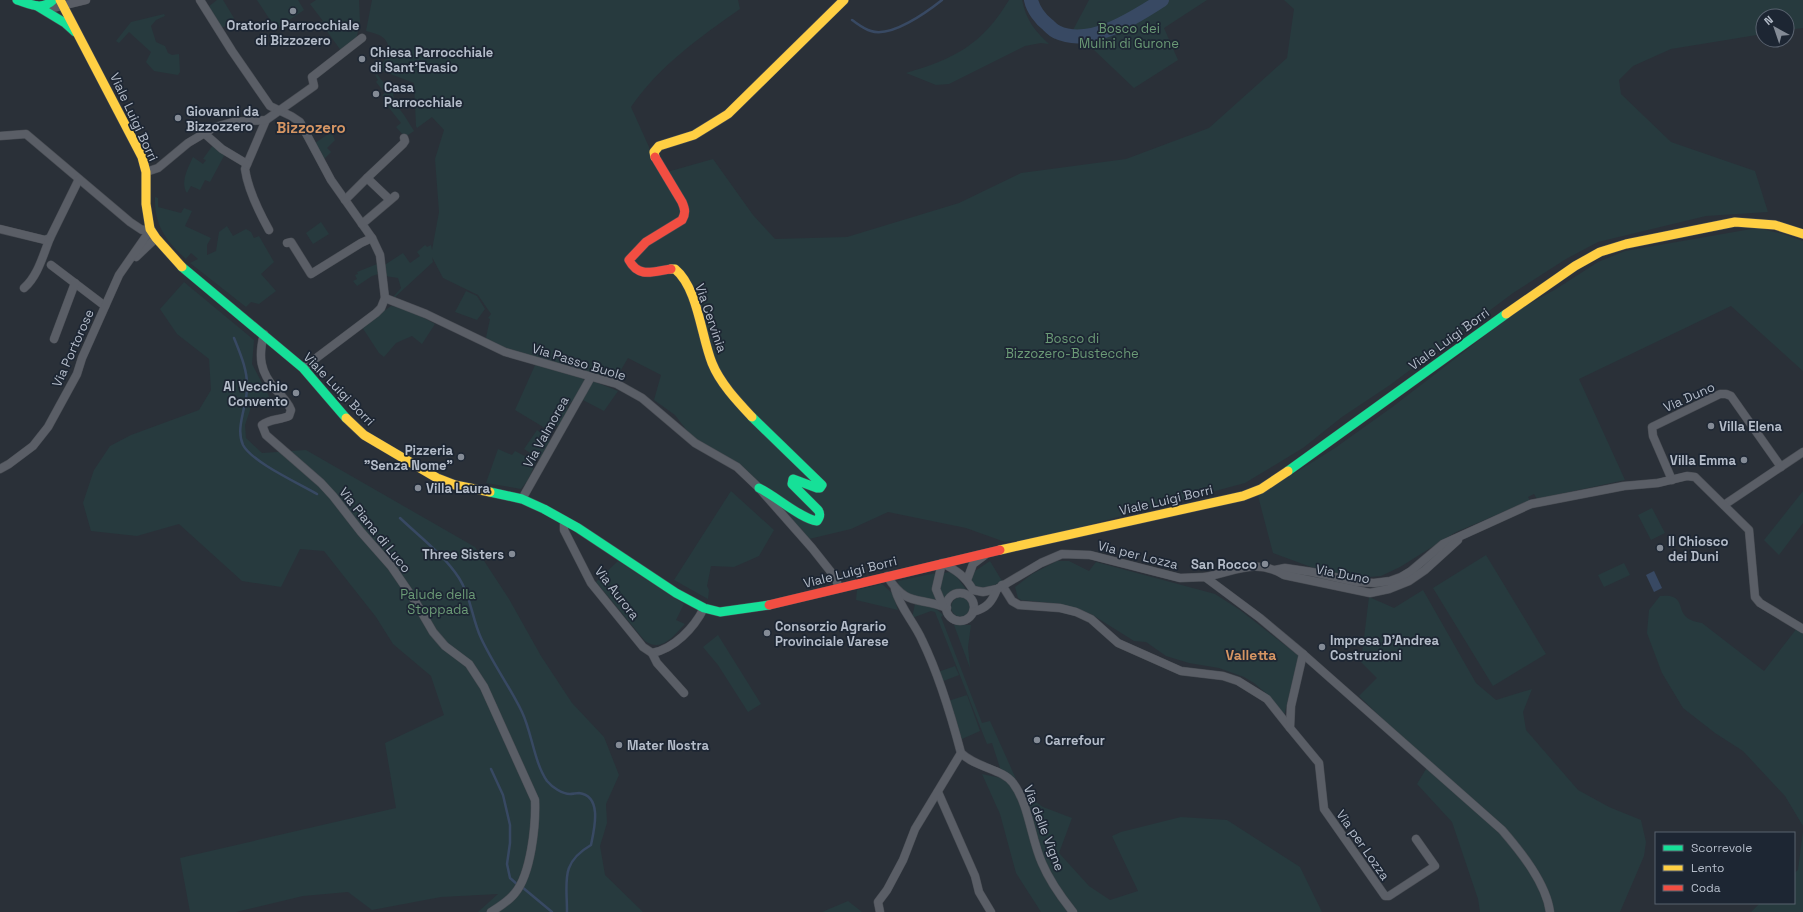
<svg xmlns="http://www.w3.org/2000/svg" width="1803" height="912" viewBox="0 0 1803 912" font-family="'Space Grotesk',sans-serif">
<style>
.green{fill:#273a3e}
.water{fill:#384963}
.lines{fill:none;stroke-linecap:round;stroke-linejoin:round}
.stream{stroke:#384963;stroke-width:2.5}
.river{stroke:#384963;stroke-width:14}
.street-casing{stroke:#484c53;stroke-width:9}
.fast-casing{stroke:#484c53;stroke-width:10}
.slow-casing{stroke:#484c53;stroke-width:10}
.jam-casing{stroke:#484c53;stroke-width:10}
.street{stroke:#5a5e66;stroke-width:8}
.fast{stroke:#16e098;stroke-width:9}
.slow{stroke:#ffcf43;stroke-width:9}
.jam{stroke:#f24e42;stroke-width:9}
.poi-dot{fill:#848b96;stroke:#1d2633;stroke-width:1.5}
.labels{text-anchor:middle;dominant-baseline:central;stroke-width:3.5;stroke-linejoin:round;paint-order:stroke}
.poi-label{font-size:13px;font-weight:bold;fill:#b4bcc9;stroke:#1d2633;text-anchor:start}
.park-label{font-size:13px;fill:#6b9a76;stroke:#1d2633}
.street-label{font-size:13px;fill:#b4bcc9;stroke:#1d2633}
.neighbourhood-label{font-size:14px;font-weight:bold;fill:#d59563;stroke:#1d2633}
.quarter-label{font-size:15px;font-weight:bold;fill:#d59563;stroke:#1d2633}
</style>
<rect width="100%" height="100%" fill="#2a3038"/>
<g class="green">
<path d="M217,0H223L234,18L224,27H219L208,7Z"/>
<path d="M257,0H298L304,10L276,29Z"/>
<path d="M316,0H359L360,24L356,39L342,52L321,23L323,21L310,4Z"/>
<path d="M372,0H738L740,9C700,37 659,66 631,107L649,147L650,159L660,174L713,159L753,215L775,239L847,237L959,203L1021,173L1126,159L1209,128L1287,58L1294,9L1284,0H1803V28L1787,30V16H1763V34L1671,49L1633,66L1619,80L1621,94L1671,142L1755,171L1768,212L1706,216L1598,242L1566,259L1513,293L1390,385L1342,417L1303,448L1245,483L1040,538L1005,542L966,528L888,512L851,529L809,539L743,475L694,440L675,415L654,400L661,375L628,358L615,380L485,342L490,319L488,318L491,314L478,295L443,278L432,257L433,262L394,298L393,297L401,288L398,278L385,276L383,266L403,253L410,263L420,256L417,252L425,245L427,247L431,245L432,250L439,212L435,159L444,130L432,117L417,128L416,126L414,83L377,69L390,54C388,37 382,35 366,31Z"/>
<path d="M1009,0H1022C1026,20 1035,31 1049,44L1041,43L1025,46L949,84L936,85L906,73C954,59 982,45 1009,0Z"/>
<path d="M1089,0H1207L1164,28L1178,60L1134,88L1073,30Z"/>
<path d="M164,14L165,16L156,20L151,26L156,42L165,46L168,53L172,55L179,54L180,72L178,75L154,71L146,62L151,52L129,32L119,43L116,41L131,22Z"/>
<path d="M377,74L389,90L393,91L394,102L404,115L414,131L405,137L396,127L401,123L386,104L388,102L382,95L385,93L376,82L378,80L375,75Z"/>
<path d="M331,132L335,140L327,148L331,152L323,160L315,143Z"/>
<path d="M213,145L225,154L210,182L205,180L200,190L191,186L187,193C180,182 188,168 193,157L203,164L206,160L203,159Z"/>
<path d="M155,197L158,198V207L181,213L184,208L192,211L185,226L211,238L207,245V255L216,251L219,232L227,226L233,236L246,229L251,232L254,238L259,236L274,262L261,274L276,291L259,304L251,302L246,307L190,263L198,259L191,253L186,259C166,241 154,225 155,197Z"/>
<path d="M321,222L329,234L313,244L306,233Z"/>
<path d="M1757,228L1783,234L1803,241V371L1731,306L1579,379L1625,480L1537,499L1534,494L1528,497L1530,501L1456,532L1400,567L1381,576L1357,578L1311,567L1273,553L1258,496L1335,448L1391,408L1517,311L1556,289L1598,262L1625,251Z"/>
<path d="M377,264L378,274L372,276L357,286L353,281L357,279L355,275L358,274L357,272Z"/>
<path d="M184,282L254,340L252,364L270,398L251,407L245,425L246,438L262,453L306,450L475,547L509,599L541,656L572,703L604,737L619,775L606,804L607,823L600,846L605,875L643,912H478L498,894L441,897L372,910L348,892L303,896L236,912H190L180,858L396,808L385,743L444,715L431,676L393,644L376,617L324,551L300,549L281,587L242,581L179,524L137,536L91,531L83,503L94,470L110,446L131,435L199,410L211,390L209,359L177,334L160,309Z"/>
<path d="M466,291L477,296L485,309L477,320L455,312Z"/>
<path d="M391,306C406,308 421,316 435,324L422,344L412,336L396,343L384,357L379,353L362,327Z"/>
<path d="M536,363L583,378L585,382L574,401H572L567,407L569,410L559,426H554L550,431L515,410Z"/>
<path d="M593,381L618,391L604,411L581,399Z"/>
<path d="M537,430L551,440L540,459L524,449Z"/>
<path d="M498,449L512,455L515,451L536,462L528,480L521,489L486,483Z"/>
<path d="M731,491L774,530L759,556L734,567L711,566L707,586L709,590L708,599L674,580Z"/>
<path d="M1803,491V523L1779,555L1764,540Z"/>
<path d="M1652,508L1665,533L1651,540L1638,515Z"/>
<path d="M1486,555L1546,654L1493,686L1433,588Z"/>
<path d="M618,561L684,604L676,620L685,624C673,636 662,653 645,641L596,582Z"/>
<path d="M990,561L1002,581C993,586 986,590 975,587L971,580L972,573Z"/>
<path d="M1057,561H1069L1089,571L1096,562L1215,594L1240,610L1299,656L1284,716L1268,695L1254,683L1244,677L1219,668L1189,663L1166,656L1146,642L1134,641L1091,614L1061,604L1021,600L1018,598L1015,587L1032,574Z"/>
<path d="M1624,563L1630,575L1604,587L1598,575Z"/>
<path d="M949,572L954,573L968,592C956,591 951,593 944,602C941,591 937,583 944,573Z"/>
<path d="M936,573L937,600C924,598 899,597 898,581Z"/>
<path d="M882,584L892,593L898,610L856,600L857,590Z"/>
<path d="M1423,590L1476,683L1496,700L1532,689L1523,712L1526,730L1578,790L1609,807L1641,820L1646,842L1644,856L1620,912H1480L1478,899L1452,822L1417,784L1429,764L1359,696L1377,678L1361,662L1369,597L1394,608Z"/>
<path d="M1660,596C1663,596 1669,595 1673,597C1686,602 1674,619 1702,623L1764,671L1801,623L1803,625V826L1785,796L1743,751L1715,733L1683,708L1662,673L1647,633L1649,610Z"/>
<circle cx="961" cy="607" r="10"/>
<path d="M915,604C926,605 935,606 943,615L941,617L982,723L990,721L1016,779L1001,771L992,743L987,744L935,612L931,611L912,618Z"/>
<path d="M954,625H971L968,647L970,668Z"/>
<path d="M718,635L761,704L748,712L718,665L703,647Z"/>
<path d="M955,666L959,675L941,682L938,672Z"/>
<path d="M967,695L980,731L962,739L948,701Z"/>
<path d="M982,774L1001,778L1043,807L1072,818L1059,853L1089,886L1110,900L1138,891L1112,836L1121,832L1181,817L1227,820L1300,867L1322,912H1041L1016,873L1000,814Z"/>
<path d="M1803,831V912H1751L1760,903H1794V873L1798,870Z"/>
<path d="M848,901L862,912H822Z"/>
</g>
<path class="water" d="M1654,571L1662,588L1654,592L1646,575Z"/>
<g class="lines">
<g class="stream">
<path d="M852,20C858,24 864,29 871,31C891,38 927,12 942,0"/>
<path d="M234,338C240,353 248,371 247,388C247,406 235,428 243,445C252,462 298,483 317,494"/>
<path d="M400,518C420,537 444,555 459,578C471,596 472,619 481,638C493,664 510,687 522,712C532,733 534,762 547,781C552,787 562,794 570,794C573,794 576,793 579,793C603,796 594,830 591,845C560,863 567,881 567,912"/>
<path d="M491,769L503,795L510,825V843L507,864L510,878L518,885"/>
<path d="M522,887L552,912"/>
</g>
<path class="river" d="M1031,0C1033,9 1040,19 1048,25C1050,27 1054,31 1057,32C1090,48 1135,17 1162,0"/>
<defs>
<g id="street">
<path d="M200,0L232,51L270,106L291,116L300,122L331,180L372,238L380,255L385,298L381,308L376,313L303,368"/>
<path d="M45,6L53,8L86,0"/>
<path d="M266,120L245,169C248,190 259,212 269,230"/>
<path d="M205,134L222,149L247,164"/>
<path d="M0,136L26,134L130,222L142,230L150,229"/>
<path d="M146,172L158,168L188,143L215,127L233,122L266,120L314,86L312,77L362,38"/>
<path d="M367,178L403,144L405,141L404,138"/>
<path d="M345,200L367,178L390,200"/>
<path d="M362,224L395,196"/>
<path d="M0,229L45,240L50,238L79,179"/>
<path d="M287,243L291,242L311,274L361,243L372,238"/>
<path d="M136,257L156,238"/>
<path d="M51,265L105,306"/>
<path d="M24,288C38,276 43,255 50,238"/>
<path d="M385,298L426,314L505,352L617,384L642,398L695,443L737,467L759,488L812,548L835,577L839,588"/>
<path d="M264,334C258,357 260,372 276,390C282,396 288,402 291,410L289,416C280,420 269,419 262,425L266,435L321,483L333,496L361,532L391,566L415,601L433,632L445,646L469,664L484,687L535,800C536,825 531,874 515,893C509,901 499,907 491,912"/>
<path d="M54,339L75,283"/>
<path d="M0,469L9,464L33,446L48,427L77,374L82,358L119,275L151,229"/>
<path d="M1672,480L1653,436L1652,427L1720,394H1726L1731,396L1781,467"/>
<path d="M522,499L591,377"/>
<path d="M1724,505L1803,452"/>
<path d="M564,520V530L591,583L643,647L652,653C674,649 694,628 704,608"/>
<path d="M1275,570L1285,568L1312,572L1356,582L1374,583L1390,581L1401,577L1411,571L1443,544L1531,504L1624,486L1658,483L1687,476L1695,477L1749,530L1755,597L1760,603L1803,629"/>
<path d="M887,576C907,608 918,596 947,608"/>
<path d="M1205,577C1234,572 1255,557 1284,575L1370,593L1389,589L1409,581L1425,570L1458,540"/>
<path d="M967,580L973,564L985,555"/>
<path d="M1002,585L1012,601L1019,605L1060,608L1076,612L1091,619L1118,643L1181,671L1223,676L1238,681L1267,699L1290,728"/>
<path d="M895,589C900,608 914,622 922,640C939,675 951,715 961,753C976,768 1003,769 1013,783C1029,804 1031,839 1042,863C1050,882 1061,897 1073,912"/>
<path d="M973,590L983,592L997,589L1041,563L1062,554L1090,555L1180,578L1205,577L1260,618L1303,654L1502,830C1521,852 1546,883 1550,912"/>
<circle cx="960" cy="607" r="14"/>
<path d="M943,606L936,589L942,563C956,570 965,576 973,590"/>
<path d="M973,612C987,608 992,602 997,589"/>
<path d="M652,653L657,663L684,693"/>
<path d="M1303,654L1291,706L1290,728L1319,763L1324,809L1385,896H1389L1435,866L1416,839"/>
<path d="M938,792L975,876L979,892L991,912"/>
<path d="M880,912L878,902L887,890L903,860L915,829L961,753"/>
</g>
<g id="fast">
<path d="M17,0C30,4 42,11 53,0"/>
<path d="M37,6L65,23L75,32"/>
<path d="M182,267L303,368L346,418"/>
<path d="M752,417L822,485L820,488H817L793,479L792,484L818,510C821,514 820,517 817,521C801,519 776,496 759,488"/>
<path d="M1288,471L1506,314"/>
<path d="M490,492L522,499L544,509L578,528L676,593L704,608L720,612L769,605"/>
</g>
<g id="slow">
<path d="M60,0L142,157L146,172V204L150,229L156,238L182,267"/>
<path d="M655,157L654,152L659,146L694,135L728,114L844,0"/>
<path d="M671,269H675C698,288 701,336 712,363C720,383 737,401 752,417"/>
<path d="M1506,314L1575,266L1600,252L1626,244L1735,222L1775,225L1803,234"/>
<path d="M346,418L364,435L437,478L455,485L490,492"/>
<path d="M1000,550L1243,496L1261,489L1288,471"/>
</g>
<g id="jam">
<path d="M655,157L682,202C685,209 686,213 682,220L646,242L629,260C639,279 654,271 671,269"/>
<path d="M769,605L1000,550"/>
</g>
</defs>
<use href="#street" class="street-casing"/>
<use href="#fast" class="fast-casing"/>
<use href="#slow" class="slow-casing"/>
<use href="#jam" class="jam-casing"/>
<use href="#street" class="street"/>
<use href="#fast" class="fast"/>
<use href="#slow" class="slow"/>
<use href="#jam" class="jam"/>
</g>
<g class="poi-dot">
<circle cx="293" cy="11" r="4"/>
<circle cx="362" cy="59" r="4"/>
<circle cx="376" cy="94" r="4"/>
<circle cx="178" cy="118" r="4"/>
<circle cx="296" cy="393" r="4"/>
<circle cx="1711" cy="426" r="4"/>
<circle cx="461" cy="457" r="4"/>
<circle cx="1744" cy="460" r="4"/>
<circle cx="418" cy="488" r="4"/>
<circle cx="1660" cy="548" r="4"/>
<circle cx="512" cy="554" r="4"/>
<circle cx="1265" cy="564" r="4"/>
<circle cx="767" cy="633" r="4"/>
<circle cx="1322" cy="647" r="4"/>
<circle cx="1037" cy="740" r="4"/>
<circle cx="619" cy="745" r="4"/>
</g>
<g class="labels">
<g class="poi-label">
<text x="293" y="25" text-anchor="middle">Oratorio Parrocchiale<tspan x="293" dy="15">di Bizzozero</tspan></text>
<text x="370" y="52">Chiesa Parrocchiale<tspan x="370" dy="15">di Sant'Evasio</tspan></text>
<text x="384" y="87">Casa<tspan x="384" dy="15">Parrocchiale</tspan></text>
<text x="186" y="111">Giovanni da<tspan x="186" dy="15">Bizzozzero</tspan></text>
<text x="288" y="386" text-anchor="end">Al Vecchio<tspan x="288" dy="15">Convento</tspan></text>
<text x="1719" y="426">Villa Elena</text>
<text x="453" y="450" text-anchor="end">Pizzeria<tspan x="453" dy="15">"Senza Nome"</tspan></text>
<text x="1736" y="460" text-anchor="end">Villa Emma</text>
<text x="426" y="488">Villa Laura</text>
<text x="1668" y="541">Il Chiosco<tspan x="1668" dy="15">dei Duni</tspan></text>
<text x="504" y="554" text-anchor="end">Three Sisters</text>
<text x="1257" y="564" text-anchor="end">San Rocco</text>
<text x="775" y="626">Consorzio Agrario<tspan x="775" dy="15">Provinciale Varese</tspan></text>
<text x="1330" y="640">Impresa D'Andrea<tspan x="1330" dy="15">Costruzioni</tspan></text>
<text x="1045" y="740">Carrefour</text>
<text x="627" y="745">Mater Nostra</text>
</g>
<g class="park-label">
<text x="1129" y="28">Bosco dei<tspan x="1129" dy="15">Mulini di Gurone</tspan></text>
<text x="1072" y="338">Bosco di<tspan x="1072" dy="15">Bizzozero-Bustecche</tspan></text>
<text x="438" y="594">Palude della<tspan x="438" dy="15">Stoppada</tspan></text>
</g>
<g class="street-label">
<text transform="translate(134 117) rotate(65)">Viale Luigi Borri</text>
<text transform="translate(711 318) rotate(71)">Via Cervinia</text>
<text transform="translate(1449 339) rotate(-36)">Viale Luigi Borri</text>
<text transform="translate(73 348) rotate(-66)">Via Portorose</text>
<text transform="translate(579 362) rotate(17)">Via Passo Buole</text>
<text transform="translate(339 389) rotate(46)">Viale Luigi Borri</text>
<text transform="translate(1689 397) rotate(-24)">Via Duno</text>
<text transform="translate(546 432) rotate(-61)">Via Valmorea</text>
<text transform="translate(1166 500) rotate(-13)">Viale Luigi Borri</text>
<text transform="translate(375 530) rotate(51)">Via Piana di Luco</text>
<text transform="translate(1138 555) rotate(14)">Via per Lozza</text>
<text transform="translate(850 572) rotate(-14)">Viale Luigi Borri</text>
<text transform="translate(1343 574) rotate(11)">Via Duno</text>
<text transform="translate(617 593) rotate(52)">Via Aurora</text>
<text transform="translate(1044 828) rotate(69)">Via delle Vigne</text>
<text transform="translate(1363 845) rotate(55)">Via per Lozza</text>
</g>
<g class="neighbourhood-label">
<text x="1251" y="655">Valletta</text>
</g>
<g class="quarter-label">
<text x="311" y="127">Bizzozero</text>
</g>
</g>
<rect x="1655" y="832" width="140" height="72" fill="#1d2633" stroke="#59626f"/>
<rect x="1663" y="845" width="20" height="6" fill="#16e098" stroke="#59626f"/>
<text x="1691" y="852" font-size="12" fill="#b4bcc9">Scorrevole</text>
<rect x="1663" y="865" width="20" height="6" fill="#ffcf43" stroke="#59626f"/>
<text x="1691" y="872" font-size="12" fill="#b4bcc9">Lento</text>
<rect x="1663" y="885" width="20" height="6" fill="#f24e42" stroke="#59626f"/>
<text x="1691" y="892" font-size="12" fill="#b4bcc9">Coda</text>
<g transform="translate(1775 28) rotate(320)"><circle r="19" fill="#1d2633" stroke="#59626f"/>
<path d="M0-3L7 15L0 10L-7 15Z" fill="#848b96"/>
<text y="-6" font-size="11" font-weight="bold" text-anchor="middle" fill="#b4bcc9">N</text>
</g>
</svg>
